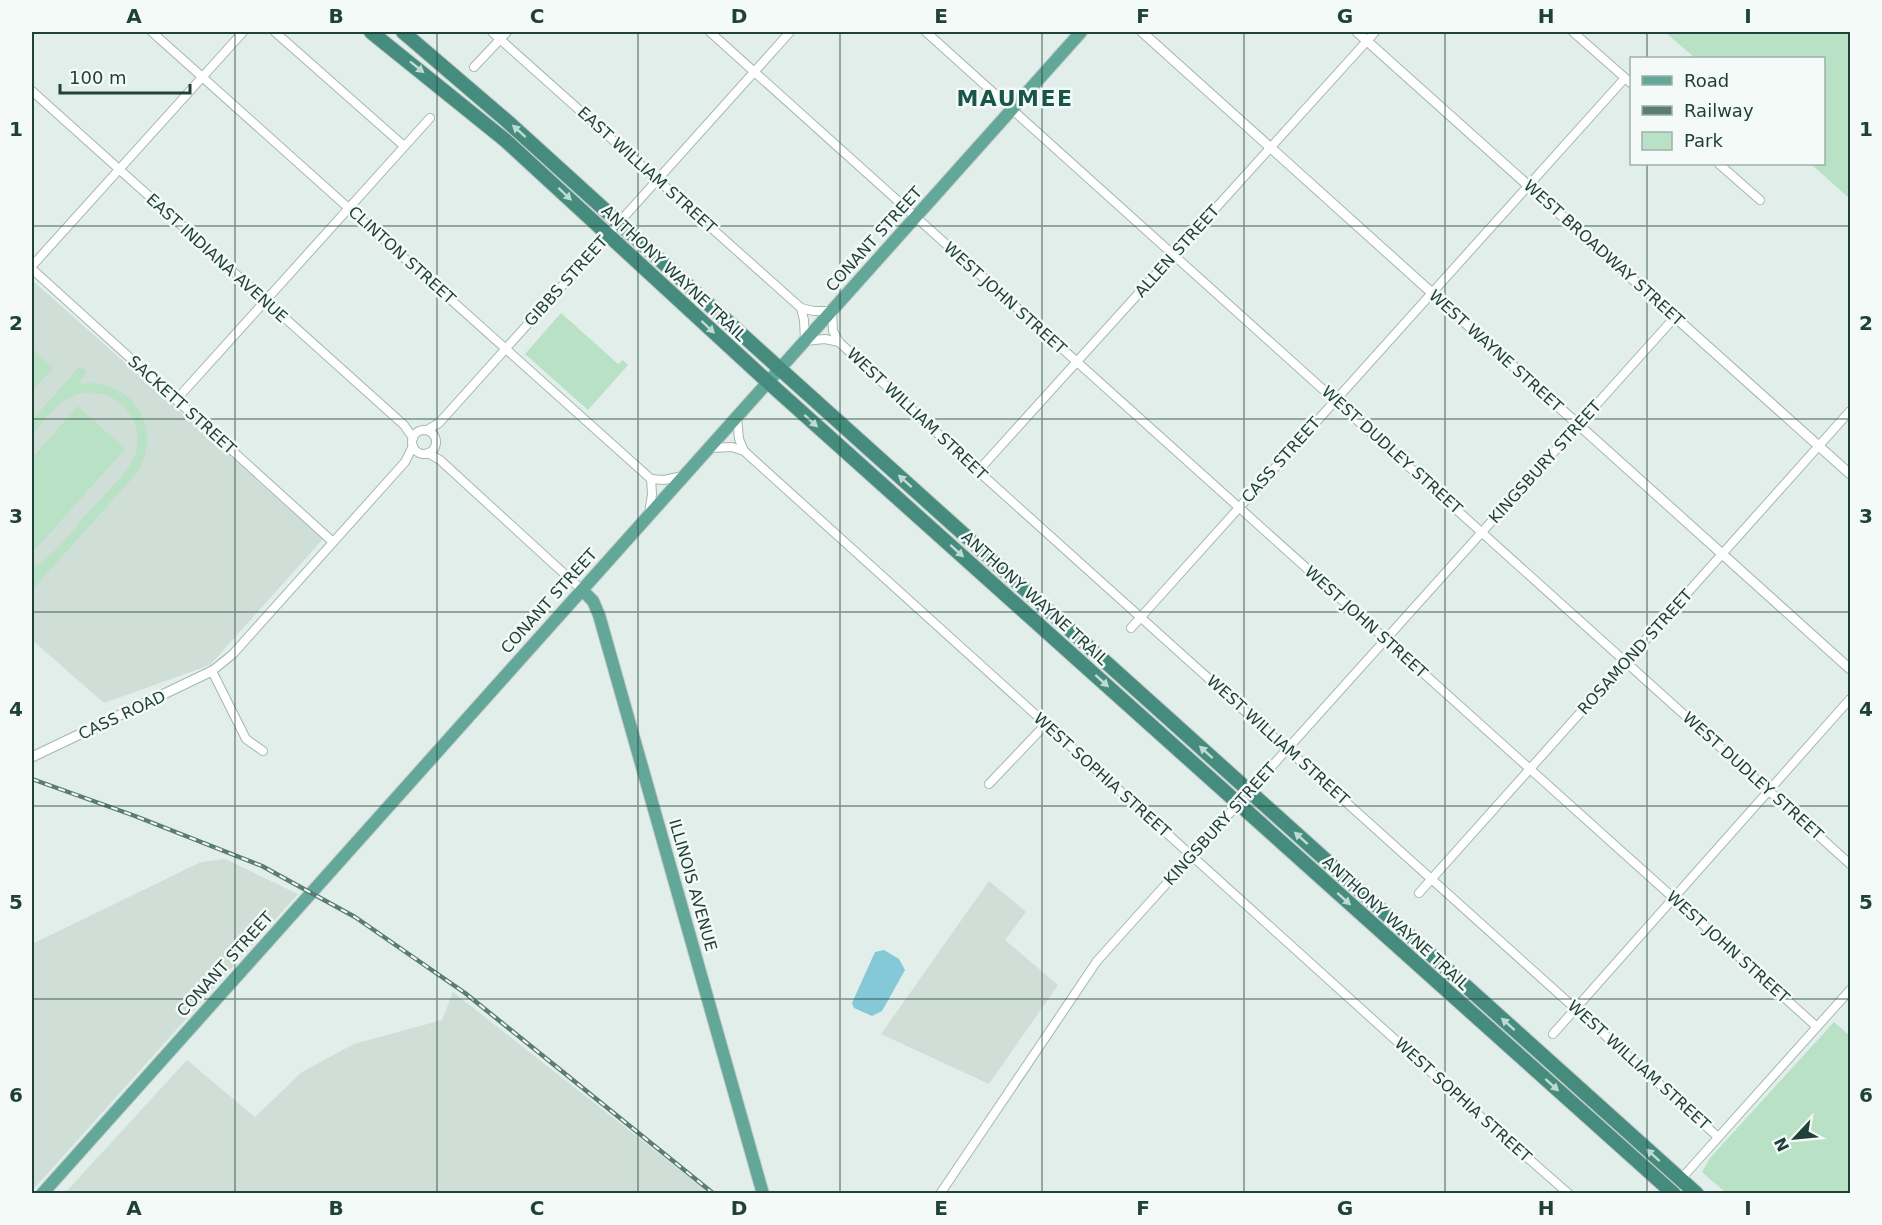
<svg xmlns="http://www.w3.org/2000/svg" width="1882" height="1225" viewBox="0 0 1882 1225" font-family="'DejaVu Sans',sans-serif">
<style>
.built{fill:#d0ded8}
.green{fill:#b9e1c5}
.water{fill:#85c8d8}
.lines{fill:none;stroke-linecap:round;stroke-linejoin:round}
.minor-casing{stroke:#a4b7b1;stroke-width:10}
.tertiary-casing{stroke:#a4b7b1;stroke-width:11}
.primary-casing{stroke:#c1cac8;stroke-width:14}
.trunk-casing{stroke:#c1cac8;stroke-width:16}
.minor{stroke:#fff;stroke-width:8}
.tertiary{stroke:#fff;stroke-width:9}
.primary{stroke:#63a798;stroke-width:12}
.trunk{stroke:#468c7e;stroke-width:14}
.rail-casing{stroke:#5b7c74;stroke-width:4.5}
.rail{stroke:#f3faf7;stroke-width:2;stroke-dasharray:7;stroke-linecap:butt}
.oneway{fill:#bfd9d3}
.grid{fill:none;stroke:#204139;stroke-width:1.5;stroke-opacity:0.55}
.labels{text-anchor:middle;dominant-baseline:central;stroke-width:5;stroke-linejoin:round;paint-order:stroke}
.street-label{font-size:16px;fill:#204139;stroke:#f3faf7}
.district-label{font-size:22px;font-weight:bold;letter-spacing:1.5px;fill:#1a5549;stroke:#f3faf7}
.neatline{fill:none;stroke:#204139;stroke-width:2}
.grid-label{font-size:20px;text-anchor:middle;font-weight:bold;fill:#204139}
</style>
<rect width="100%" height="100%" fill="#e2eee9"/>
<g class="built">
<path d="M32,280L323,539L210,665L104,703L32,640Z"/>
<path d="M225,859L298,894L32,1191V944L201,862Z"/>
<path d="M989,881L1026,912L1005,940L1058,985L989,1084L881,1034Z"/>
<path d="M453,992L709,1193H65L187,1060L255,1117L302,1072L354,1044L442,1020Z"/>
</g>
<g class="green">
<path d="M1665,32H1850V199L1811,164H1824V58H1695Z"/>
<path d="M561,313L618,364L623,360L628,365L588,410L525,354Z"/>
<path d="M32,348L53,368L32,391Z"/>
<path d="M80,366L87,372L78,384C132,376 167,430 135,475L32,590V567C56,556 73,529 91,509C103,496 117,483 128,468C132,462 136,455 137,447C143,411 105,381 71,397C55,404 43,422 32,435V420Z"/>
<path d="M78,406L125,449L32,553V458Z"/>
<path d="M1834,1022L1850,1036V1193H1726L1702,1172L1710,1158Z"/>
</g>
<path class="water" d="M884,950L899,959L905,970L882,1011L872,1016L854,1008L852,1003L875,952Z"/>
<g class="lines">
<defs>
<g id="minor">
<path d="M152,32L651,479L664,480L683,476"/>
<path d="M275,32L404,146"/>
<path d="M492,32L801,308L814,311H832L833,331L839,342L978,471L1718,1137"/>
<path d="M710,32L1817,1027"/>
<path d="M926,32L1850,864"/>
<path d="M1573,32L1632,84"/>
<path d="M474,67L507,32"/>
<path d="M32,91L404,425L413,438"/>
<path d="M1719,164L1760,200"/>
<path d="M32,266L243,32"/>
<path d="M32,269L333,542"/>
<path d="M801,308L804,320L805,341L825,339L839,342"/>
<path d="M176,400L430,118"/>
<path d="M737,417L739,439L744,451"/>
<circle cx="424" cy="442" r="12"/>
<path d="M427,430L439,423L790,32"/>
<path d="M710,448L732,447L744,451L1473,1110L1569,1194"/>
<path d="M428,453L440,460L582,590"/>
<path d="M978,471L1375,32"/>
<path d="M649,514L652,494L651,479"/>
<path d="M1131,628L1625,78"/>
<path d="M263,751L246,739L212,671L233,654L405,462L413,446"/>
<path d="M989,784L1046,724"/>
<path d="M1419,893L1850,411"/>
<path d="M1553,1034L1850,699"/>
<path d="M1681,1179L1850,990"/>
<path d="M940,1194L1097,961L1675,317"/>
</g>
<g id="tertiary">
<path d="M1142,32L1850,669"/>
<path d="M1357,32L1850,474"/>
<path d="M32,757L212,671"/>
</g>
<g id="primary">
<path d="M582,590L593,601L599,615L763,1194"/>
<path d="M42,1194L1081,32"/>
</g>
<g id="trunk">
<path d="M371,32L505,140L768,382L1674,1194"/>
<path d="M403,32L508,122L780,369L1697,1194"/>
</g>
</defs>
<use href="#minor" class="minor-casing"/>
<use href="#tertiary" class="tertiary-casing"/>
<use href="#primary" class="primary-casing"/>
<use href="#trunk" class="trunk-casing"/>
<use href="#minor" class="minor"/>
<use href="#tertiary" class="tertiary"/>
<use href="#primary" class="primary"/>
<use href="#trunk" class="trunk"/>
<defs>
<path id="rail" d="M32,779L135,816L262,866L355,917L465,993L714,1194"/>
</defs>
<use href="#rail" class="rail-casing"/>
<use href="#rail" class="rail"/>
</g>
<defs><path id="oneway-solid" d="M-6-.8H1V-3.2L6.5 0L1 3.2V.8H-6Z" transform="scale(1.5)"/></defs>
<g class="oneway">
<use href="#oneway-solid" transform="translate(417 67) rotate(39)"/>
<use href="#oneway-solid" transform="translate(519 131) rotate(-138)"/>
<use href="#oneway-solid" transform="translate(565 194) rotate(43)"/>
<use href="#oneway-solid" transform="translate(708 327) rotate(43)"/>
<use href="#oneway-solid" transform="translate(811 421) rotate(42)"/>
<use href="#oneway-solid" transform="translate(905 481) rotate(-138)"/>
<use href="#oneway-solid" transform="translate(957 551) rotate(42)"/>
<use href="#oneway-solid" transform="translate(1102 681) rotate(42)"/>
<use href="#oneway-solid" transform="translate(1206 752) rotate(-138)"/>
<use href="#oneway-solid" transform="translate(1301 838) rotate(-138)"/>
<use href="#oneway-solid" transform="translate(1344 899) rotate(42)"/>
<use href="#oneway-solid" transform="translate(1508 1024) rotate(-138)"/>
<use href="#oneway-solid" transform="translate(1552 1085) rotate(42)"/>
<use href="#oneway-solid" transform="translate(1653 1155) rotate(-138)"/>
</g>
<path class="grid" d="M235,32V1194M437,32V1194M638,32V1194M840,32V1194M1042,32V1194M1244,32V1194M1445,32V1194M1647,32V58M1647,164V1194M32,226H1850M32,419H1850M32,612H1850M32,806H1850M32,999H1850"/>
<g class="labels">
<g class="street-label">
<text transform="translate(647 170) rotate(42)">EAST WILLIAM STREET</text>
<text transform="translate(874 239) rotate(-48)">CONANT STREET</text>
<text transform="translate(1177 251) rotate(-48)">ALLEN STREET</text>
<text transform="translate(1604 253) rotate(42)">WEST BROADWAY STREET</text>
<text transform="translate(402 255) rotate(42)">CLINTON STREET</text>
<text transform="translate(217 258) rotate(42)">EAST INDIANA AVENUE</text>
<text transform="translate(674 273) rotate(43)">ANTHONY WAYNE TRAIL</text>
<text transform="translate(566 281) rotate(-48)">GIBBS STREET</text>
<text transform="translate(1005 298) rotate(42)">WEST JOHN STREET</text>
<text transform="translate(1496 351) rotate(42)">WEST WAYNE STREET</text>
<text transform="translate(182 405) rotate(42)">SACKETT STREET</text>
<text transform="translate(917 414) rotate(43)">WEST WILLIAM STREET</text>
<text transform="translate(1392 450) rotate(42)">WEST DUDLEY STREET</text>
<text transform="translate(1281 460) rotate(-48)">CASS STREET</text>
<text transform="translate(1545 462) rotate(-48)">KINGSBURY STREET</text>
<text transform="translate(1035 598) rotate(42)">ANTHONY WAYNE TRAIL</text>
<text transform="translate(549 601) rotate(-48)">CONANT STREET</text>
<text transform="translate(1366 622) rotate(42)">WEST JOHN STREET</text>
<text transform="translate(1635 652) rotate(-48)">ROSAMOND STREET</text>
<text transform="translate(122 715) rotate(-25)">CASS ROAD</text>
<text transform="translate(1278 740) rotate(42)">WEST WILLIAM STREET</text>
<text transform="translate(1102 775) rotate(42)">WEST SOPHIA STREET</text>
<text transform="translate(1753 776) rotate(42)">WEST DUDLEY STREET</text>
<text transform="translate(1220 824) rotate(-48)">KINGSBURY STREET</text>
<text transform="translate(693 885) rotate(74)">ILLINOIS AVENUE</text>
<text transform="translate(1396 923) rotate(42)">ANTHONY WAYNE TRAIL</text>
<text transform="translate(1728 947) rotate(42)">WEST JOHN STREET</text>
<text transform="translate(225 964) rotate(-48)">CONANT STREET</text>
<text transform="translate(1639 1065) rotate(42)">WEST WILLIAM STREET</text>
<text transform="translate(1463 1100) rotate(42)">WEST SOPHIA STREET</text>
</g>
<g class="district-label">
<text x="1015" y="98">MAUMEE</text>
</g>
</g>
<rect width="1882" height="1225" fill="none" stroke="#f3faf7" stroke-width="66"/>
<rect x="1630" y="57" width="195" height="108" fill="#f3faf7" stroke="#9fb0ab" stroke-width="1.5"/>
<rect x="1642" y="76" width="30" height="9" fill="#63a798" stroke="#9fb0ab" stroke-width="1.5"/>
<text x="1684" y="87" font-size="18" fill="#204139">Road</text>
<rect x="1642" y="106" width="30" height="9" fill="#5b7c74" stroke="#9fb0ab" stroke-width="1.5"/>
<text x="1684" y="117" font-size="18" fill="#204139">Railway</text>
<rect x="1642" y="132" width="30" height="18" fill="#b9e1c5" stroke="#9fb0ab" stroke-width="1.5"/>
<text x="1684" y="147" font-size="18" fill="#204139">Park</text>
<g transform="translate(1795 1138) rotate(244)" stroke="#f3faf7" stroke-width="4.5" paint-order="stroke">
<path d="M0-4.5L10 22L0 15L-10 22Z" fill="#204139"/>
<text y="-9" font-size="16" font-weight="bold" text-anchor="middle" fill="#204139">N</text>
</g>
<path d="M60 84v9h130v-9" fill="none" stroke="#204139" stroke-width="3"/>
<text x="69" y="84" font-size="18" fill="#204139" stroke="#f3faf7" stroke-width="4.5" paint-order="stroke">100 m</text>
<rect x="33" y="33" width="1816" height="1159" class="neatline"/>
<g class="grid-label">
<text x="134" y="23">A</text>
<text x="336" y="23">B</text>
<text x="537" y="23">C</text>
<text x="739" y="23">D</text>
<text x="941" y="23">E</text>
<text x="1143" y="23">F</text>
<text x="1345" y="23">G</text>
<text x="1546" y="23">H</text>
<text x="1748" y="23">I</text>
<text x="16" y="136">1</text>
<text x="1866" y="136">1</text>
<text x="16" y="330">2</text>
<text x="1866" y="330">2</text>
<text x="16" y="523">3</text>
<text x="1866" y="523">3</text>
<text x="16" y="716">4</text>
<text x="1866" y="716">4</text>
<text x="16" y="909">5</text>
<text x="1866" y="909">5</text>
<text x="16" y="1102">6</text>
<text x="1866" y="1102">6</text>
<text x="134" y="1215">A</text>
<text x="336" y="1215">B</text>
<text x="537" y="1215">C</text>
<text x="739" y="1215">D</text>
<text x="941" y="1215">E</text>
<text x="1143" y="1215">F</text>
<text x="1345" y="1215">G</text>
<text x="1546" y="1215">H</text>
<text x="1748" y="1215">I</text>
</g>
</svg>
